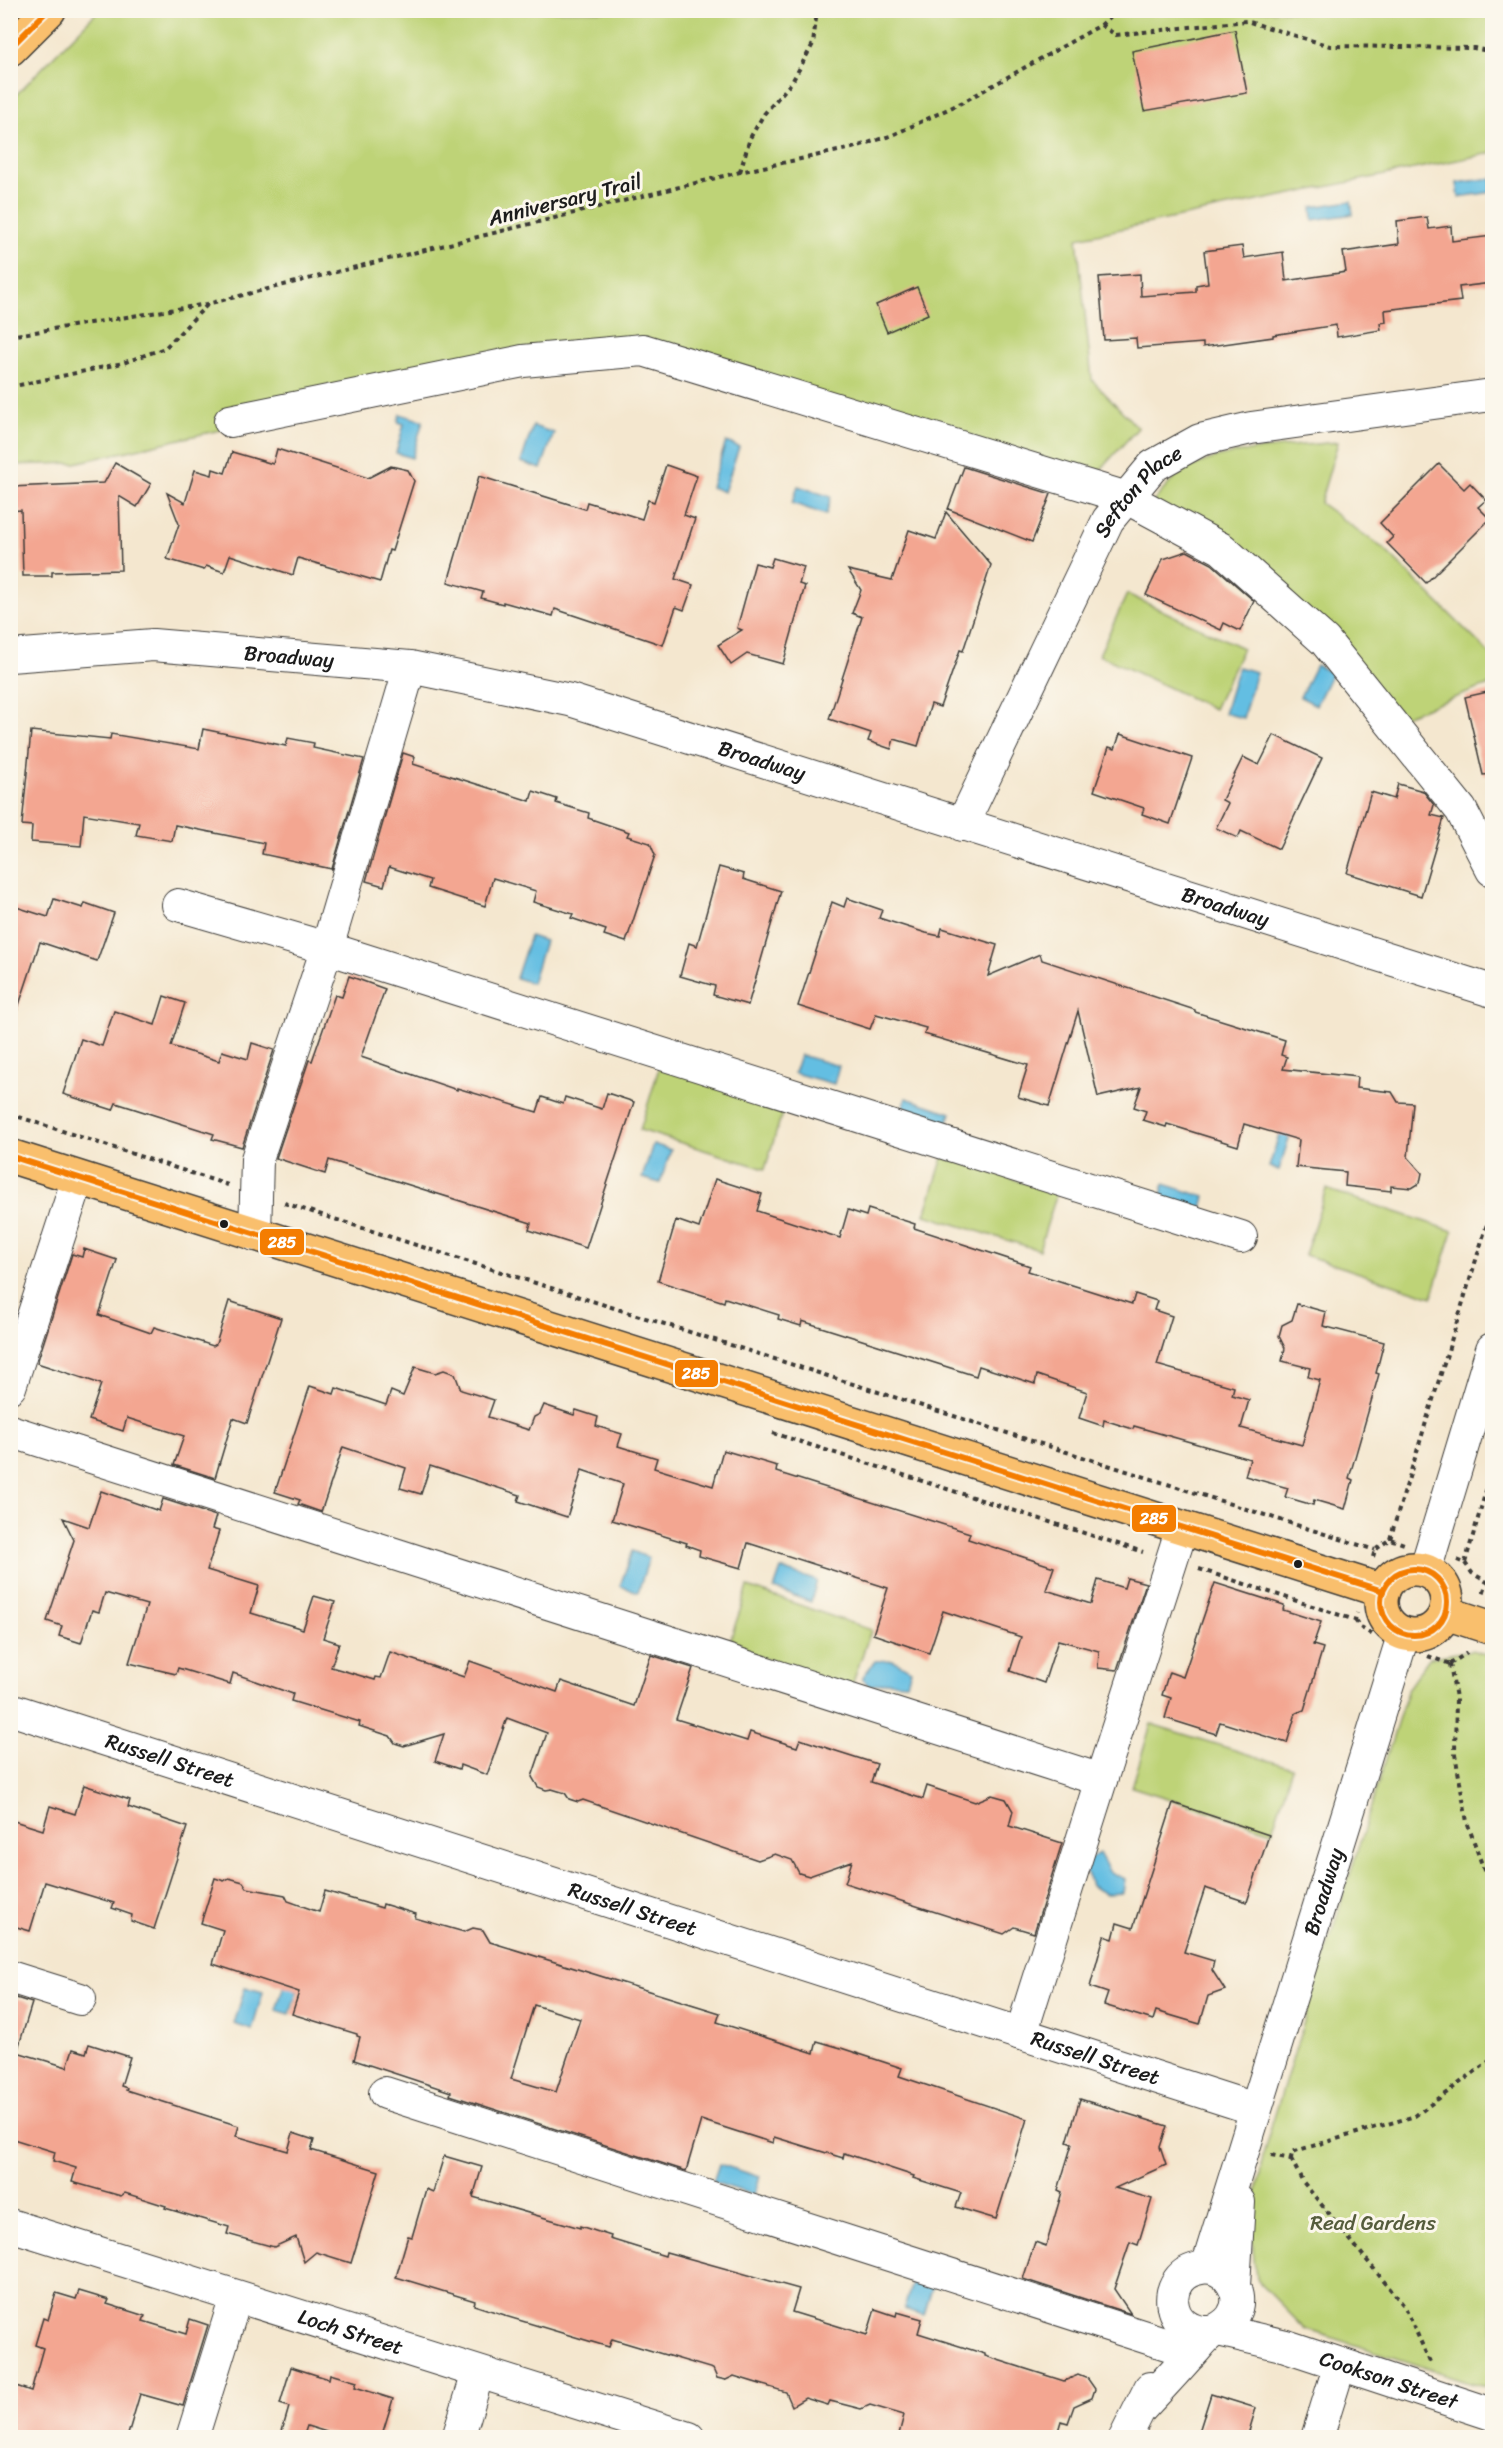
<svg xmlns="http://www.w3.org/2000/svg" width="1503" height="2448" viewBox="0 0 1503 2448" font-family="Sriracha,sans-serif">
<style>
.green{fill:#bed377;stroke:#6d784a;stroke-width:1.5}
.water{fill:#64bee2;stroke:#406d7f;stroke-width:1.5}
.building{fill:#f3a691;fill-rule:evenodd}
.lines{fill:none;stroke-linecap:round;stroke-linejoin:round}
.minor-casing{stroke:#3c3a37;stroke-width:34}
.major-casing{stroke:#3c3a37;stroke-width:36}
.path{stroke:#3c3a37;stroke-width:4;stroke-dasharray:4.5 4.5;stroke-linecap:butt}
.minor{stroke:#fff;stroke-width:32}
.major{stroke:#f9bf6d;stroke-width:33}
.bus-1-casing{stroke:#fbf7ec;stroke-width:10}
.bus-1{stroke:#f47d01;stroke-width:6}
.bus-dot{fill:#1c1c1c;stroke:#fbf7ec;stroke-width:2}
.labels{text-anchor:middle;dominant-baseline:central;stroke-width:6;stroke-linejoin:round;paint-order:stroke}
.street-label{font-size:21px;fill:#1c1c1c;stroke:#fbf7ec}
.park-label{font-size:21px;fill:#555c3c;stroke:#fbf7ec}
.line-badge{stroke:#fbf7ec;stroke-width:2}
.badge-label{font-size:16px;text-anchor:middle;font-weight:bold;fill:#fff}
</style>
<rect width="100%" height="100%" fill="#fbf7ec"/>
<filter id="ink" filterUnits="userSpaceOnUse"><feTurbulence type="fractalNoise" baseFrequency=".0167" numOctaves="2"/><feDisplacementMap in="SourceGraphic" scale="12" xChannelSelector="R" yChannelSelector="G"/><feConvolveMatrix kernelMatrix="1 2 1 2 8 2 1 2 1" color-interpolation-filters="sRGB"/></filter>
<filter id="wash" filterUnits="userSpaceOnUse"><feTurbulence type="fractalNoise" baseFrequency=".008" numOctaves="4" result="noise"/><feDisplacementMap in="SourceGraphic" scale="24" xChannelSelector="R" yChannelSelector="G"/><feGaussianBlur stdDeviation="1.35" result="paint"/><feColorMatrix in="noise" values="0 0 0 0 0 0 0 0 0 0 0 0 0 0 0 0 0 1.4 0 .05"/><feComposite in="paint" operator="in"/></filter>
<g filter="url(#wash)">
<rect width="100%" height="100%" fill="#f4e7cf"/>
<g class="green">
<path d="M98,11H1492V153L1077,238L1092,380L1138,428L1094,477L613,357L295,413L75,463L11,465L10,101Z"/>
<path d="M1338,442L1320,503L1384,549L1492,656V684L1404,716L1153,502C1160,494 1167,485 1175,478C1210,447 1292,447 1338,442Z"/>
<path d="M1127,594L1243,648L1214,709L1099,655Z"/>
<path d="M662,1058L787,1097L765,1169L640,1130Z"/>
<path d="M943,1157L1057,1193L1039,1250L925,1215Z"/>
<path d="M1326,1189L1453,1231L1432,1297L1305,1255Z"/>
<path d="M748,1587L871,1630L851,1688L728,1646Z"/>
<path d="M1471,1650L1492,1656V2389L1305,2329L1256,2279L1251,2229L1264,2150L1408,1688L1429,1658Z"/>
<path d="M1151,1724L1292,1768L1272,1831L1132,1787Z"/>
</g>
<g class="water">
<path d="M1492,178V192L1459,197L1457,183Z"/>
<path d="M1351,201L1353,214L1313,220L1312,207Z"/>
<path d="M400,414L423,421L412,458L396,453L404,424L398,422Z"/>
<path d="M533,426L554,433L541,469L521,462Z"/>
<path d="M726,442L739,447L724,492L711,487Z"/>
<path d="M798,486L831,497L826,515L792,503Z"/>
<path d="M1316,665L1332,673L1316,705L1300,697Z"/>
<path d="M1238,667L1256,672L1243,718L1224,713Z"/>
<path d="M530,936L545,941L532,983L516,978Z"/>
<path d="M800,1055L839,1066L834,1084L794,1073Z"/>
<path d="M1292,1094L1302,1097L1279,1170L1269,1167Z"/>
<path d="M906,1098L951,1113L945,1129L901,1114Z"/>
<path d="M653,1144L671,1150L660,1183L642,1178Z"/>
<path d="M1164,1184L1205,1197L1201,1211L1160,1198Z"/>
<path d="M632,1551L649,1558L638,1592L620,1586Z"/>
<path d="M781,1569L817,1581L811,1602L774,1589Z"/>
<path d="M893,1660L911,1670L907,1683L887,1682L869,1686L862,1678L875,1661Z"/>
<path d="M1099,1853L1109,1871L1125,1879L1123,1893L1106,1894L1091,1886L1084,1862Z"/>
<path d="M289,1969L303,1973L290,2014L276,2010Z"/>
<path d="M245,1987L263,1992L252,2030L234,2024Z"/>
<path d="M719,2164L760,2177L754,2195L713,2182Z"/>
<path d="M914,2276L934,2282L924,2315L904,2309Z"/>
</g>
<g id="blocks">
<g class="building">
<path d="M1235,30L1247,93L1144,111L1132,51Z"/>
<path d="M1427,217L1429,229L1451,226L1452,241L1492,236V283L1459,287L1461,301L1385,310L1386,322L1380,323L1381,330L1337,337L1336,325L1273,335V337L1203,347V343L1137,348L1136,338L1104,340L1099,277L1140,274L1141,296L1196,292V285L1208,283L1204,251L1242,246L1244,258L1283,252L1286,281L1346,272L1343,252L1399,244L1397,221Z"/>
<path d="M917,287L928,314L887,332L876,305Z"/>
<path d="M277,449L368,478L391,466L408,470L414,481L392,551L389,550L380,582L298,558L293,575L230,555L224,572L206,566L204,570L167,559L179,524L167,493L185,503L195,470L212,475L213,469L225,473L232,452L273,464Z"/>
<path d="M115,463L151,484L137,507L119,496L121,570L52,572V576H23L21,510L10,511V487L104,483Z"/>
<path d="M1439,464L1464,489L1470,483L1486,500L1478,507L1490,519L1426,583L1387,543L1393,537L1380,523Z"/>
<path d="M666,465L697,476L684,515L695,519L675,579L693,585L684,610L676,607L663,645L555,609L553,616L503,602V604L481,598L483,592L448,582L479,476L585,509L587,502L642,519L648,500L654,502Z"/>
<path d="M964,467L1051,494L1032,542L948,509Z"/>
<path d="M946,512L991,565L963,651L960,650L940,707L931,704L918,746L894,739L891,749L868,741L871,733L829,719L862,617L852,613L861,590L848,570L892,580L909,530L936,539Z"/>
<path d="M1187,551L1212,564L1254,601L1240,631L1224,623L1221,630L1146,595L1163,559Z"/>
<path d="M773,558L804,567L799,584L805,586L783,664L747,654L731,665L718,645L742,630L737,628L755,563L770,567Z"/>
<path d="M1492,691V774L1483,775L1465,697Z"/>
<path d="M203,729L286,746L288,738L314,743L313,748L364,759L332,869L262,854L264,843L175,825L172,841L136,835L139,823L84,814L81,846L31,842L32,826L22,825L31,731L110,739L111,734L199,749Z"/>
<path d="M1120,734L1192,758L1170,824L1142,814L1144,808L1094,791L1109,747L1115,749Z"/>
<path d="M1274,735L1322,758L1279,849L1241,831L1238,838L1216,828L1228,803L1222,800L1243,757L1259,765Z"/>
<path d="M403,753L415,757L413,764L530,801L533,791L557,799L556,803L589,813L588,818L629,832L627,836L650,843L655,855L626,942L604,935L606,930L571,918L573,914L533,902L536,891L493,878L485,906L428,888L430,880L389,867L384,886L366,881Z"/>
<path d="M1398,784L1423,791L1434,805L1431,815L1444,818L1421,896L1347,873L1371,792L1394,799Z"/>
<path d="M719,867L744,874L743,879L781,891L748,1005L713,995L715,986L680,976L689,943L697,946Z"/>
<path d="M847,898L882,910L879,918L926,933L940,936L942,928L997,945L988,976L1040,954L1042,960L1195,1010V1012L1285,1040L1281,1055L1287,1057L1283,1069L1357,1077L1356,1088L1392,1092L1398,1102L1413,1103L1408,1157L1422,1173L1420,1183L1412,1188L1391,1186V1191L1345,1186L1346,1172L1296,1167L1299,1140L1244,1124L1238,1146L1167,1124L1166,1127L1143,1120L1146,1111L1134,1107L1141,1087L1098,1097L1078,1011L1049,1106L1018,1097L1028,1065L924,1034L926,1028L876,1014L870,1029L798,1006L832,902L844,907Z"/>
<path d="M54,899L83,908L85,903L114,913L97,961L40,942L15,1017L10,1016V905L48,917Z"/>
<path d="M349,976L385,989L361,1057L457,1090V1088L537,1112L542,1097L563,1104L565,1097L602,1109L607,1093L634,1102L586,1248L529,1230L531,1223L329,1160L325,1174L276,1158L309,1060L312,1061L335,995L342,997Z"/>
<path d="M164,996L185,1003L171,1046L219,1061L222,1051L248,1059L252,1043L274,1050L242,1147L212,1139L214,1134L116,1103L113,1110L63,1094L81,1039L102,1046L114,1011L155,1025Z"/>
<path d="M715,1179L762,1194L757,1211L840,1238L848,1210L866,1216L868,1209L915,1224L914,1228L1030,1266L1028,1271L1132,1304L1135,1294L1157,1301L1154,1310L1172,1316L1157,1365L1234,1387L1232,1395L1249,1400L1241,1428L1302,1445L1320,1380L1308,1377L1310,1368L1282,1361L1285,1348L1279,1336L1282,1325L1292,1320L1297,1304L1326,1312L1323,1326L1384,1342L1376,1373L1379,1374L1349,1478L1353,1480L1345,1509L1314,1500L1313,1505L1285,1497L1288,1488L1245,1476L1250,1459L1134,1426L1133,1429L1104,1420L1103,1426L1079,1418L1087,1392L1037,1375L1035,1384L979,1366L976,1376L802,1321L801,1326L778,1319L779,1315L725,1298L724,1302L658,1281L676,1220L699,1228Z"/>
<path d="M84,1249L117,1260L99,1315L151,1333L154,1327L213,1346L216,1344L229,1301L281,1318L247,1423L233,1418L215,1478L174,1465L184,1436L127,1418L123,1431L89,1420L101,1384L37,1363L72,1254L82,1257Z"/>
<path d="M415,1367L435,1373L444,1370L455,1374L461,1390L494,1400L488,1417L529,1430L534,1417L540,1414L544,1405L574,1415L576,1410L598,1417L596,1426L622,1434L618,1446L657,1458L654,1468L713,1486L723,1450L777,1466L776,1472L970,1533L968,1539L1054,1567L1046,1590L1091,1604L1098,1580L1124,1588L1127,1578L1146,1583L1117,1670L1098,1668L1099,1651L1058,1640L1044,1683L1010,1671L1021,1637L943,1611L929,1653L873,1634L888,1588L748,1543L741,1568L699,1556L700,1550L686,1545L687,1543L612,1520L623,1484L582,1470L567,1517L518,1501L520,1495L430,1466L421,1494L400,1488L406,1468L343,1447L321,1512L298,1504L300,1500L275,1492L310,1386L334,1394L336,1388L386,1405L391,1391L403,1396Z"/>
<path d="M101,1491L159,1511L163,1499L216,1516L212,1529L219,1531L207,1570L259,1586L251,1613L303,1629L314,1596L335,1602L323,1638L339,1643L331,1667L375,1680L376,1677L381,1678L390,1652L464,1677L470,1661L557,1692L561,1681L634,1706L651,1655L693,1668L676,1719L747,1741L750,1732L797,1747L800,1739L833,1750L877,1764L871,1782L923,1799L927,1786L975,1802L992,1795L1006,1799L1013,1811L1009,1826L1062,1843L1034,1933L1014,1927L1004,1934L845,1883L852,1861L809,1876L799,1873L792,1860L775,1854L758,1860L583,1800L578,1802L569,1799L565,1793L552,1789L546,1790L538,1787L532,1777L547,1733L507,1718L487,1775L460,1765L459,1769L435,1761L444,1734L404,1746L395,1743L390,1736L359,1726L360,1722L291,1701L293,1694L233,1673L230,1684L178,1668L176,1674L129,1663L147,1605L105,1593L99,1612L92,1610L81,1643L59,1636L62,1626L47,1621L74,1540L63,1518L89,1527Z"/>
<path d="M1215,1583L1284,1605L1283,1610L1321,1622L1313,1645L1323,1648L1304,1710L1296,1713L1287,1743L1220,1722L1216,1734L1165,1718L1171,1698L1162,1695L1169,1672L1183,1677Z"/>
<path d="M84,1785L130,1800L128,1807L187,1827L154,1929L131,1921L132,1915L112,1908L114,1903L45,1882L30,1931L10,1925V1833L14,1821L43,1830L50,1806L75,1814Z"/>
<path d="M1173,1803L1269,1835L1247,1902L1205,1888L1184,1952L1214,1961L1212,1970L1225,1990L1208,1996L1200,2024L1156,2011L1153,2020L1104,2005L1108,1993L1090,1987L1104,1936L1113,1939L1117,1923L1133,1928Z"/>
<path d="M215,1878L224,1881L229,1878L243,1882L247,1888L285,1895L288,1901L319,1912L325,1891L382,1908L383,1904L416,1914L415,1918L464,1932L473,1928L483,1930L490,1942L720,2013L717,2022L814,2053L817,2041L841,2048L902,2068L899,2076L1027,2119L996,2219L956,2207L961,2193L913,2178L914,2176L844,2153L843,2158L774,2137L773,2143L701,2120L686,2171L450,2095L451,2092L354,2060L360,2037L357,2036V2034L292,2014L299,1992L213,1964L223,1930L201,1923ZM534,2005L580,2019L556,2092L511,2079Z"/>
<path d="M10,1996L32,2003L17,2052L67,2067L73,2049L86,2053L89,2044L130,2057L121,2086L127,2088L126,2090L239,2126L236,2136L288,2151L293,2133L314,2140L311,2150L379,2171L351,2263L316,2252L304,2262L296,2237L274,2247L227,2234L229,2227L165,2208L166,2206L125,2193L121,2196L72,2182L76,2168L53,2161L55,2152L10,2138Z"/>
<path d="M1080,2099L1167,2126L1160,2147L1166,2165L1115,2188L1152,2199L1138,2245L1130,2242L1114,2289L1131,2314L1023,2279L1035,2242L1046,2246L1062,2192L1058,2190L1072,2144L1067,2142Z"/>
<path d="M444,2156L482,2167L473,2197L580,2228V2226L611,2236L610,2239L665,2256L666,2252L799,2289L792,2312L867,2335L875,2309L896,2316L897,2312L922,2319L918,2333L985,2354V2356L1064,2381L1078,2375L1088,2379L1095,2389L1092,2398L1074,2406L1068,2423L1061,2421L1056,2438H898L904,2415L870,2405L861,2409L830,2401L828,2405L805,2398L792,2406L786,2392L734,2376L726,2380L717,2378L713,2369L612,2339L609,2347L505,2316V2315L474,2305L475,2301L396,2277L408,2236L412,2237L426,2189L433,2192Z"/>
<path d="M79,2291L109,2300L107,2304L145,2316L143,2321L186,2334L190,2319L208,2325L183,2406L140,2394L127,2438H10V2404L16,2386L31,2391L43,2348L35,2345L43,2318L48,2320L56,2293L76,2299Z"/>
<path d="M291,2367L329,2379L330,2374L357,2382L355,2387L393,2399L381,2438H346L307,2426L303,2438H280L289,2407L280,2404Z"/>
<path d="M1211,2394L1256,2408L1247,2438H1197Z"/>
</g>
</g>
</g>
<g filter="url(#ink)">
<use href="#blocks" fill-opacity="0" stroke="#3c3a37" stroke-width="1.5"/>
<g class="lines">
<defs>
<g id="minor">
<path d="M230,421L523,361L643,350L1127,498L1222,549L1325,641L1461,810L1492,870"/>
<path id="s1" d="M10,656L153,645L410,667L570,700L1492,991"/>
<path id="s2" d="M962,825L1108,520L1153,466L1200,440L1251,428L1492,395"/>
<path d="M178,905L327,948L1241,1237"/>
<path d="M255,1235L257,1159L327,948L410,667"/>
<path d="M10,1387L78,1178"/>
<path d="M10,1431L1101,1780L1021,2034"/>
<path d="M1425,1571L1492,1349"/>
<path id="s3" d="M10,1709L1255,2109"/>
<path d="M1101,1780L1182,1528"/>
<path d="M10,1977L80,1999"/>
<path d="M385,2093L1170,2345"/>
<path id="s4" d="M10,2225L689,2438"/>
<path id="s5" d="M1207,2267L1404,1633"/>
<path d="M1234,2286L1239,2202"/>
<path id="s6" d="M1218,2330L1286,2346L1492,2414"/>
<path d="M1141,2408C1157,2391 1173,2374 1188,2357C1196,2350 1202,2340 1210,2334C1219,2327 1229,2325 1234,2313C1240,2302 1237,2289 1229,2279C1222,2271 1212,2266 1201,2268C1160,2273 1162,2335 1212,2332"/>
<path d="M192,2438L236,2297"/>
<path d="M458,2438L478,2373"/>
<path d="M1125,2438L1150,2388"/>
<path d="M1317,2438L1340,2364"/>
</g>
<g id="major">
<path d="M10,49L49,10"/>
<path d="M10,1156L1383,1591"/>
<circle cx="1414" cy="1602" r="33"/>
<path d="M1446,1613L1492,1628"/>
</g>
</defs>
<use href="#minor" class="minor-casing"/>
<use href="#major" class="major-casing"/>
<g class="path">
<path d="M1101,25L1116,35L1246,21L1330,46L1474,48L1492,52"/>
<path d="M740,172L750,138L764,114L792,82L813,44L817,10"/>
<path d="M10,330L16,335L207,304L740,172L852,148L893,135L963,102L1101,25L1118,10"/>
<path d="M10,387L123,363L165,348L207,305"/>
<path d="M10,1114L228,1185"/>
<path d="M284,1203L1375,1550"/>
<path d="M773,1433L1143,1552"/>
<path d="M1390,1539L1492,1208"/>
<path d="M1373,1557L1375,1550L1390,1539L1404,1544"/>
<path d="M1457,1560L1465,1563L1492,1470"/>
<path d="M1465,1563L1472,1573L1487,1582L1483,1594"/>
<path d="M1199,1569L1355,1620L1357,1613"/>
<path d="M1355,1620L1360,1627L1373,1635"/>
<path d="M1428,1656L1450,1664"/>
<path d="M1450,1664L1456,1698L1455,1754L1467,1822L1492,1893"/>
<path d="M1450,1664L1467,1653"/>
<path d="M1271,2155L1291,2159"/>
<path d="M1291,2159L1303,2182L1405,2307L1430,2362"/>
<path d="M1291,2159L1292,2152L1415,2116L1492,2059"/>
</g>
<use href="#minor" class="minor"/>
<use href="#major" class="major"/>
<defs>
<g id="bus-1">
<path d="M10,48L48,10"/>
<path d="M10,1156L1383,1591"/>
<circle cx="1414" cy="1602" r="33"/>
</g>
</defs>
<use href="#bus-1" class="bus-1-casing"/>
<use href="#bus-1" class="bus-1"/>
</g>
</g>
<g class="bus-dot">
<circle cx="224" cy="1224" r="5"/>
<circle cx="1298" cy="1564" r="5"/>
</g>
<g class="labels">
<g class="street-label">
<text transform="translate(565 200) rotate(-14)">Anniversary Trail</text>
<text stroke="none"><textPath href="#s2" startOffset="380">Sefton Place</textPath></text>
<text stroke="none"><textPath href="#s1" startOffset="280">Broadway</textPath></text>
<text stroke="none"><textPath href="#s1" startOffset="766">Broadway</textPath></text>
<text stroke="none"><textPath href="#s1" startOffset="1252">Broadway</textPath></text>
<text stroke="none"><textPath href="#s3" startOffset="168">Russell Street</textPath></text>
<text stroke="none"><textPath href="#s5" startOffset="393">Broadway</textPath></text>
<text stroke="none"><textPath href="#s3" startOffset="654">Russell Street</textPath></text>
<text stroke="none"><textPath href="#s3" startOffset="1140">Russell Street</textPath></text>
<text stroke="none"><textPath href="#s4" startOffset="357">Loch Street</textPath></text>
<text stroke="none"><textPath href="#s6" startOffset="178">Cookson Street</textPath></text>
</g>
<g class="park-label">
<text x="1373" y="2223">Read Gardens</text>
</g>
</g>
<g class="line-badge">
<rect x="259" y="1228" width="46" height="28" rx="6" fill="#f47d01"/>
<rect x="674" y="1359" width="45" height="29" rx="6" fill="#f47d01"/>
<rect x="1131" y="1504" width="46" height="29" rx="6" fill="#f47d01"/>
</g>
<g class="badge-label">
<text x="282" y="1248">285</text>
<text x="696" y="1379">285</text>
<text x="1154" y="1524">285</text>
</g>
<rect width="1503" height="2448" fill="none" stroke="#fbf7ec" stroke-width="36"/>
</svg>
